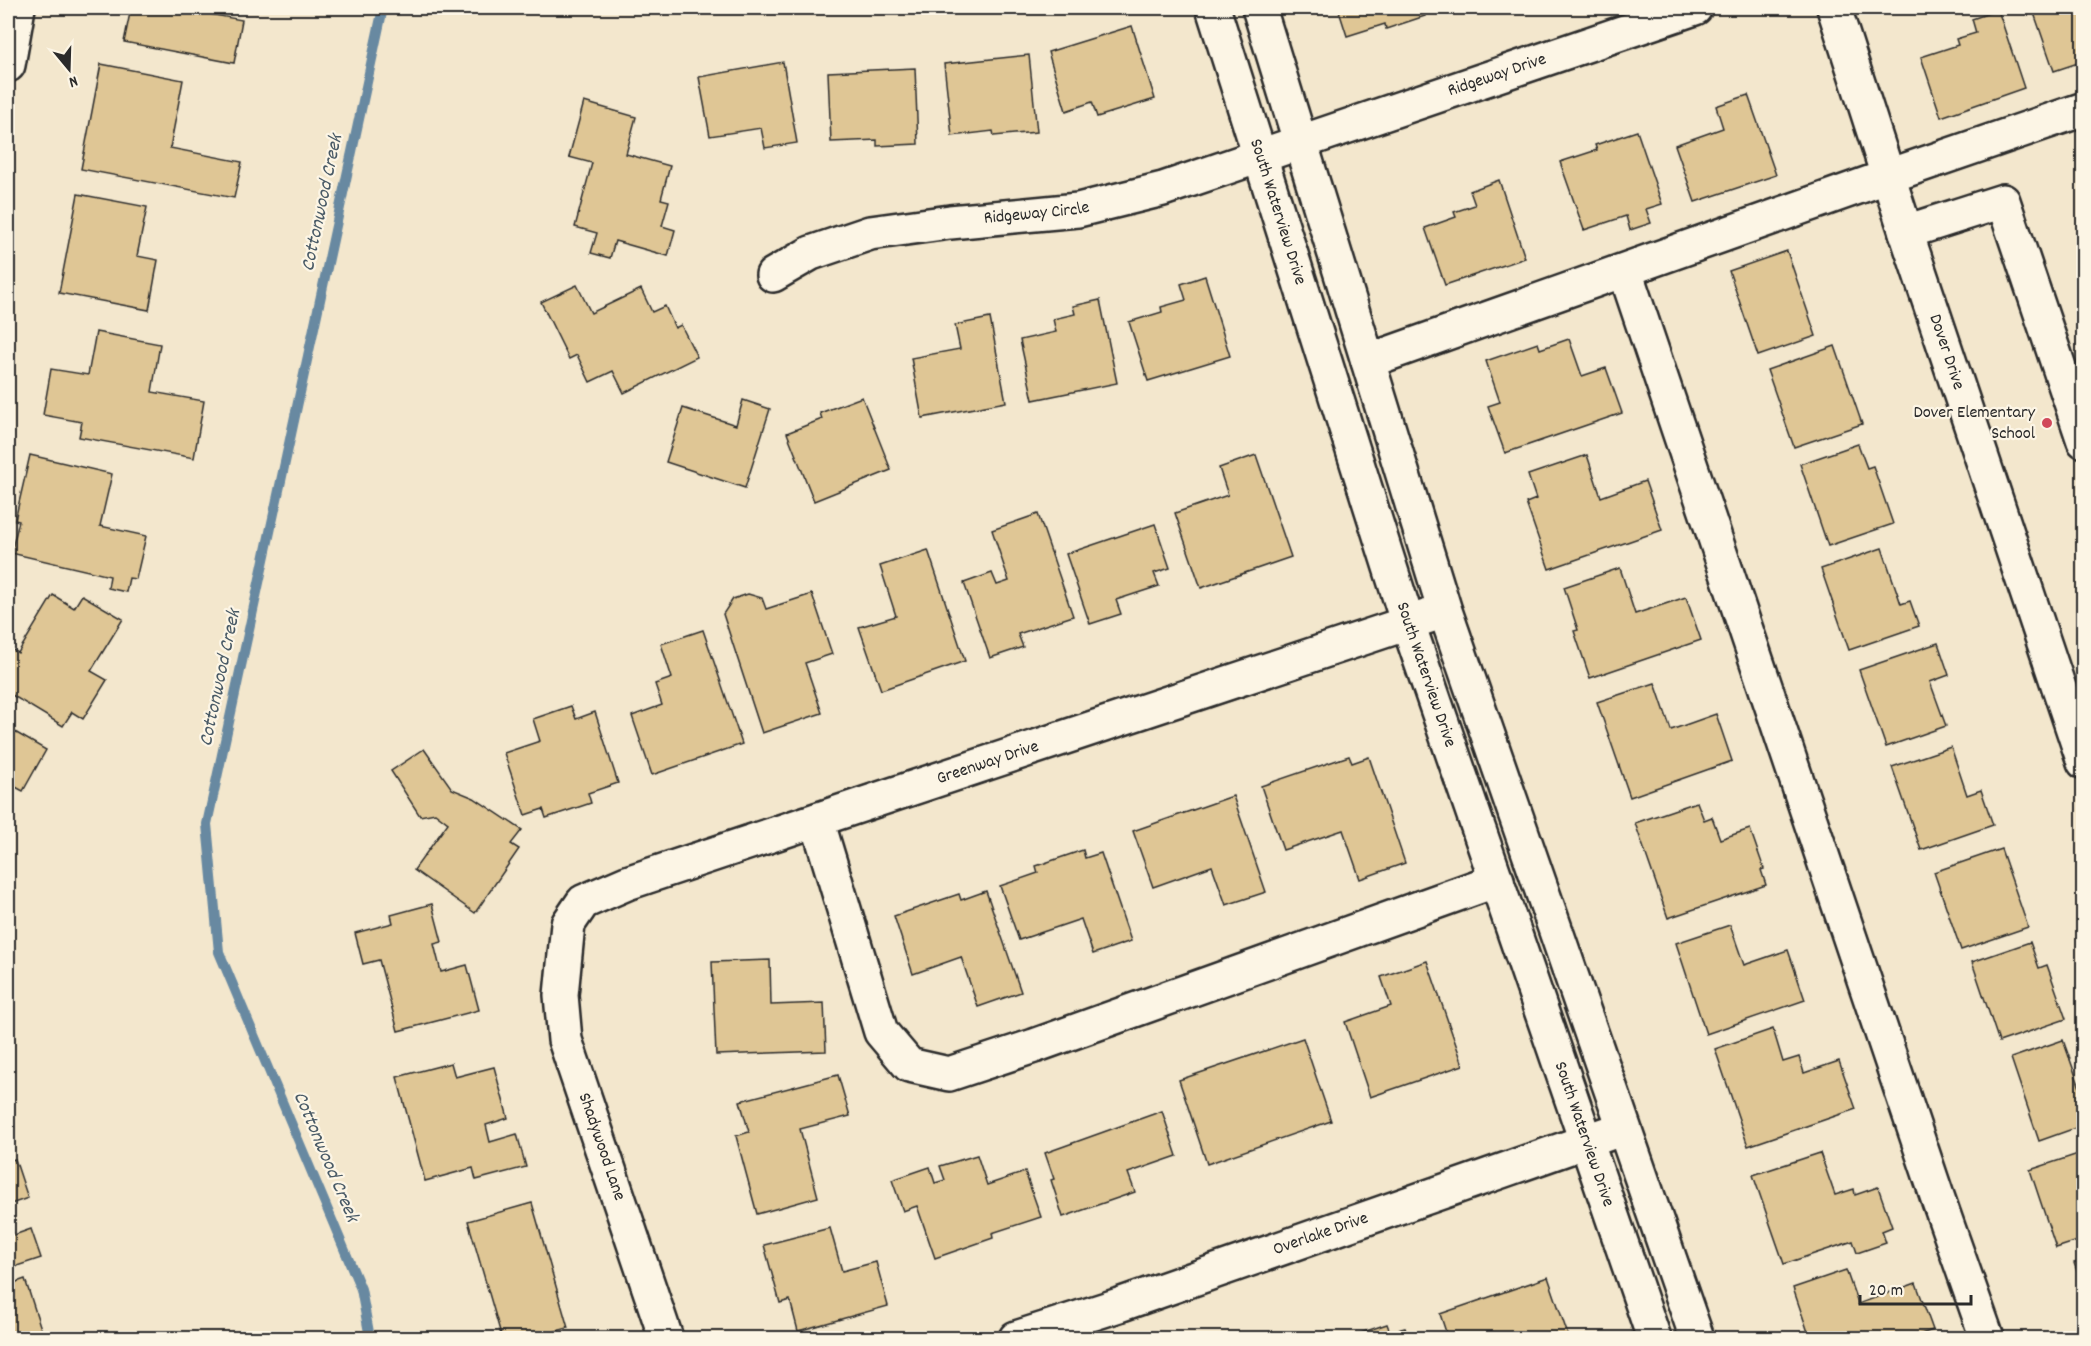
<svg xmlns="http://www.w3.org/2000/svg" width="2091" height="1346" viewBox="0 0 2091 1346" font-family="Dekko,sans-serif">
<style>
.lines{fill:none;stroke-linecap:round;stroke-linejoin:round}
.stream{stroke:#6889a1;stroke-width:10}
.building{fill:#dfc695;stroke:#2b2b2b;stroke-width:1.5}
.minor-casing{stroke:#2b2b2b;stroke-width:38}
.minor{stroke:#fcf5e5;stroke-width:33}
.poi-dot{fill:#d1495b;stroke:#fcf5e5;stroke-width:2}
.labels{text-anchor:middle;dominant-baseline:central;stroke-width:4.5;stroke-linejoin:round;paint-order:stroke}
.street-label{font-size:18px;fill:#2b2b2b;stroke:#fcf5e5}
.poi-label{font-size:18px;fill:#2b2b2b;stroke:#fcf5e5;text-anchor:end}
.water-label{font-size:20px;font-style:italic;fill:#495a66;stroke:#fcf5e5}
</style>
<rect width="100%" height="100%" fill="#f3e7cd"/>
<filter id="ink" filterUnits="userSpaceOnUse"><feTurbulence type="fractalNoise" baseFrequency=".0167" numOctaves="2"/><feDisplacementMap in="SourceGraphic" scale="12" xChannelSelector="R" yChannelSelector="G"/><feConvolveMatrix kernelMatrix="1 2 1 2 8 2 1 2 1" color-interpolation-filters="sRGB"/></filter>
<g filter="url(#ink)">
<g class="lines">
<path class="stream" d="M370,1338L361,1289L219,952L207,824L383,8"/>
</g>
<g class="building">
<path d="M131,8H199L198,12L242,20L234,63L124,42Z"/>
<path d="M1338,8H1422L1425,16L1386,29L1385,24L1347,36Z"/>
<path d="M2049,8H2084V61L2054,71L2034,13Z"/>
<path d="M1998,10L2024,88L1941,117L1921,57L1958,45L1956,39L1976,33L1972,19Z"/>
<path d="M1132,26L1155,99L1097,117L1092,102L1066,111L1048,52Z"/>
<path d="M1029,55L1037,132L994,136L993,131L952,136L944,64Z"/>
<path d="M783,62L797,143L765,148L761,128L710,136L699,77Z"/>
<path d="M101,64L183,80L170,148L242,162L234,198L81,169Z"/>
<path d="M915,68L918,144L877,146V140L831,142L828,72Z"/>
<path d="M1748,95L1776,175L1695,202L1675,145L1723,128L1716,106Z"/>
<path d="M584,102L636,117L626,154L670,166L661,199L669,201L662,226L675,230L668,256L615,241L610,258L591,253L597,233L575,227L592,163L569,157Z"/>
<path d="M1637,131L1662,204L1646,209L1651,223L1630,230L1626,216L1584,230L1560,162L1597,150L1595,145Z"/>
<path d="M1499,180L1525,258L1445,285L1425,228L1456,217L1454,212L1475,205L1470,191Z"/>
<path d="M78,194L147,207L137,256L158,260L149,310L59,293Z"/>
<path d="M1787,251L1816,336L1758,356L1729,271Z"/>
<path d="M1205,276L1230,356L1148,381L1129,322L1162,312L1161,307L1186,300L1181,284Z"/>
<path d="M577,285L591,313L641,289L652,312L665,306L675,328L681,325L697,357L624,393L613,371L590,382L577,355L569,359L541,302Z"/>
<path d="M1100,300L1117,383L1033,400L1020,340L1056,332L1053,319L1075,314L1073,306Z"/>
<path d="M990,318L1006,402L922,418L911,358L960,349L955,325Z"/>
<path d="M96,332L160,344L152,392L204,401L194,458L79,437L82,422L43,415L51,369L88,375Z"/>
<path d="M1569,339L1582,376L1606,368L1622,413L1505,453L1488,406L1500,402L1486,361L1538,343L1540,349Z"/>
<path d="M1835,346L1862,424L1794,447L1767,370Z"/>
<path d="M862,397L891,470L814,501L787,433L822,419L820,413Z"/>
<path d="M743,400L770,409L745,488L666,462L683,408L736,425Z"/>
<path d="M1858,444L1867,468L1873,466L1893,524L1828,546L1800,464Z"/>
<path d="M30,455L112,474L100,526L146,536L136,579L129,578L126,592L108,588L110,576L11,553L19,521L15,520Z"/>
<path d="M1256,455L1291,557L1201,588L1175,513L1228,495L1219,468Z"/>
<path d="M1587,455L1601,497L1645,481L1662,530L1549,569L1526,503L1536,499L1528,475Z"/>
<path d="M1038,514L1073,616L1018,634L1023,647L990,658L964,583L992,573L997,585L1009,581L992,530Z"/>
<path d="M1155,524L1170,568L1154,573L1159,586L1116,600L1121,614L1090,624L1066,554Z"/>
<path d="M1882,548L1901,604L1910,601L1919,626L1849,650L1821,569Z"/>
<path d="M928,550L965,661L881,690L859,627L896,616L880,566Z"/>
<path d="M1620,568L1635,614L1686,597L1701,640L1590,678L1574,631L1578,630L1564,587Z"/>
<path d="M748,594L762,598L766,609L812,594L832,654L805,663L822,713L762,733L723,614L733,599Z"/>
<path d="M53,595L74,608L82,595L123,619L91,671L107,680L83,719L72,712L63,726L12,695L8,702V647L18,653Z"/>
<path d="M703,630L742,744L652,775L632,716L662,705L655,684L672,678L661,644Z"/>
<path d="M1938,643L1949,675L1930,682L1946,726L1886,747L1859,670Z"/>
<path d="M1655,683L1671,730L1716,714L1732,761L1630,797L1597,702Z"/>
<path d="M571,706L576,719L595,712L618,783L588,793L591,803L546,818L543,809L525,815L504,753L540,741L533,719Z"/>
<path d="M8,728L46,750L23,791L8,783Z"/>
<path d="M1951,747L1967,795L1981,790L1993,825L1921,850L1892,767Z"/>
<path d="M424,749L452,789L474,798L522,830L511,844L519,849L475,913L414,870L448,823L435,813L420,816L391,771Z"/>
<path d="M1349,756L1352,763L1369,757L1405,863L1360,879L1343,830L1283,850L1261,786Z"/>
<path d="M1233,796L1266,892L1226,905L1212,866L1153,887L1133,831Z"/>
<path d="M1697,802L1704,820L1712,817L1720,839L1750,829L1764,869L1761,870L1766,885L1668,918L1635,823Z"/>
<path d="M2001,849L2028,927L1961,950L1934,872Z"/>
<path d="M1083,850L1085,858L1101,853L1131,941L1093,954L1081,919L1019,940L1000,886L1038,873L1036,866Z"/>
<path d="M986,891L1021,992L978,1007L961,957L913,974L894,916L959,894L961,900Z"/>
<path d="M432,904L442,942L434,944L441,972L467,965L479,1010L398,1031L379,960L363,964L355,933L393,923L391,915Z"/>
<path d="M1730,925L1744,965L1788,950L1805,1000L1706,1034L1676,943Z"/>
<path d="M2030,942L2039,968L2047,965L2066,1019L1999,1042L1972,962Z"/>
<path d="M770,960L771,1005L824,1003L826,1051L716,1055L712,962Z"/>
<path d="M1427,961L1463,1065L1370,1097L1345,1022L1391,1006L1381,977Z"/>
<path d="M1773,1029L1783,1062L1799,1057L1804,1073L1839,1061L1856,1109L1748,1146L1715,1049Z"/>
<path d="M1303,1038L1331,1121L1207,1164L1179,1080Z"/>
<path d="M2063,1040L2084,1099V1125L2039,1141L2011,1058Z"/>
<path d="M451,1063L455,1077L494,1067L508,1118L486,1125L490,1142L517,1134L526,1167L476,1180L473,1168L425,1181L397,1077Z"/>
<path d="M838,1075L850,1116L800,1129L818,1197L757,1214L736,1136L749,1132L740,1101Z"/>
<path d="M1162,1111L1177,1156L1128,1173L1135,1192L1063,1217L1051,1180L1054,1179L1045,1153Z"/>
<path d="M2084,1152V1239L2056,1248L2030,1170Z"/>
<path d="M1820,1153L1835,1195L1854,1189L1855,1195L1878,1187L1892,1227L1882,1231L1886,1243L1857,1253L1853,1241L1784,1264L1753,1175Z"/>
<path d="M977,1155L987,1185L1025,1172L1041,1217L992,1233L993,1238L935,1258L917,1206L903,1211L892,1180L930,1167L935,1183L945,1180L940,1166Z"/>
<path d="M15,1159L28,1198L8,1205V1161Z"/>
<path d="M532,1203L568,1328L530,1338H502L468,1221Z"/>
<path d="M8,1217L14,1235L31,1229L41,1258L8,1269Z"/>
<path d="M830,1228L842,1271L876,1262L888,1306L798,1331L790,1300L780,1303L764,1245Z"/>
<path d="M2084,1260V1290L2074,1263Z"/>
<path d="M1846,1270L1858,1304L1916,1283L1933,1330L1909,1338H1810L1793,1288Z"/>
<path d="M1548,1277L1569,1338H1448L1440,1314Z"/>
<path d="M25,1279L44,1338H8V1285Z"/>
<path d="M1387,1324L1390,1332L1405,1328L1409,1338H1346Z"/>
</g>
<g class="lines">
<defs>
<g id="minor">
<path id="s1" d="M1213,8L1408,624L1654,1338"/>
<path d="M1259,8L1445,611L1697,1338"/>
<path id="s2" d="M1834,8L1906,232L2084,762"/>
<path d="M8,65L18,8"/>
<path d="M1906,232L2003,201L2084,441"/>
<path d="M1625,271L1937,1196L1987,1338"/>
<path id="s3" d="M773,275L811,253L870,233L950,222L1078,210L1163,189L1695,8"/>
<path d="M1368,361L1889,176L2084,109"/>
<path d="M817,820L881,1032L909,1065L949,1074L1034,1046L1497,880"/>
<path id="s4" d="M666,1338L565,1040L561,995L568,924L583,902L627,883L1429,616"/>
<path id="s5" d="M1016,1338L1119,1305L1607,1134"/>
</g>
</defs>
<use href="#minor" class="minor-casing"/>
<use href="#minor" class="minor"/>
</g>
</g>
<circle class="poi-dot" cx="2047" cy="423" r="6"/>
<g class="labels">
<g class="street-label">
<text stroke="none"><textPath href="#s3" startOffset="756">Ridgeway Drive</textPath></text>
<text stroke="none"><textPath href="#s3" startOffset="274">Ridgeway Circle</textPath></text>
<text stroke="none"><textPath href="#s1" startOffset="214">South Waterview Drive</textPath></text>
<text stroke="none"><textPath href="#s2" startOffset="362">Dover Drive</textPath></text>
<text stroke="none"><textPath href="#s1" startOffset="700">South Waterview Drive</textPath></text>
<text stroke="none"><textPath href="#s4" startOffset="886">Greenway Drive</textPath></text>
<text stroke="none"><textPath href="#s1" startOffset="1186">South Waterview Drive</textPath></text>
<text transform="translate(601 1147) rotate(71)">Shadywood Lane</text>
<text stroke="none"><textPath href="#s5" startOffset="322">Overlake Drive</textPath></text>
</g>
<g class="poi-label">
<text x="2035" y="413">Dover Elementary<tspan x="2035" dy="21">School</tspan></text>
</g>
<g class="water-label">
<text transform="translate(323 203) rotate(-78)">Cottonwood Creek</text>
<text transform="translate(221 678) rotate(-78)">Cottonwood Creek</text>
<text transform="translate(325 1157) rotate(67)">Cottonwood Creek</text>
</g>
</g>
<rect width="2091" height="1346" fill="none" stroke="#fcf5e5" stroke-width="30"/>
<rect x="15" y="15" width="2061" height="1316" fill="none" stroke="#2b2b2b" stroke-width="2" filter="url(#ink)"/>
<g transform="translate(69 69) rotate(161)" stroke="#fcf5e5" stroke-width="4.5" paint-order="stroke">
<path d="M0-4.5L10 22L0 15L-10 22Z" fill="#2b2b2b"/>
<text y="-9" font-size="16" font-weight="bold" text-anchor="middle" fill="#2b2b2b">N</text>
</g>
<path d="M1860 1295v9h111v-9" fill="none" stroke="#2b2b2b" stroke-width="3"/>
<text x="1869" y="1295" font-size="18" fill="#2b2b2b" stroke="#fcf5e5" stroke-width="4.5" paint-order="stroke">20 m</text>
</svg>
